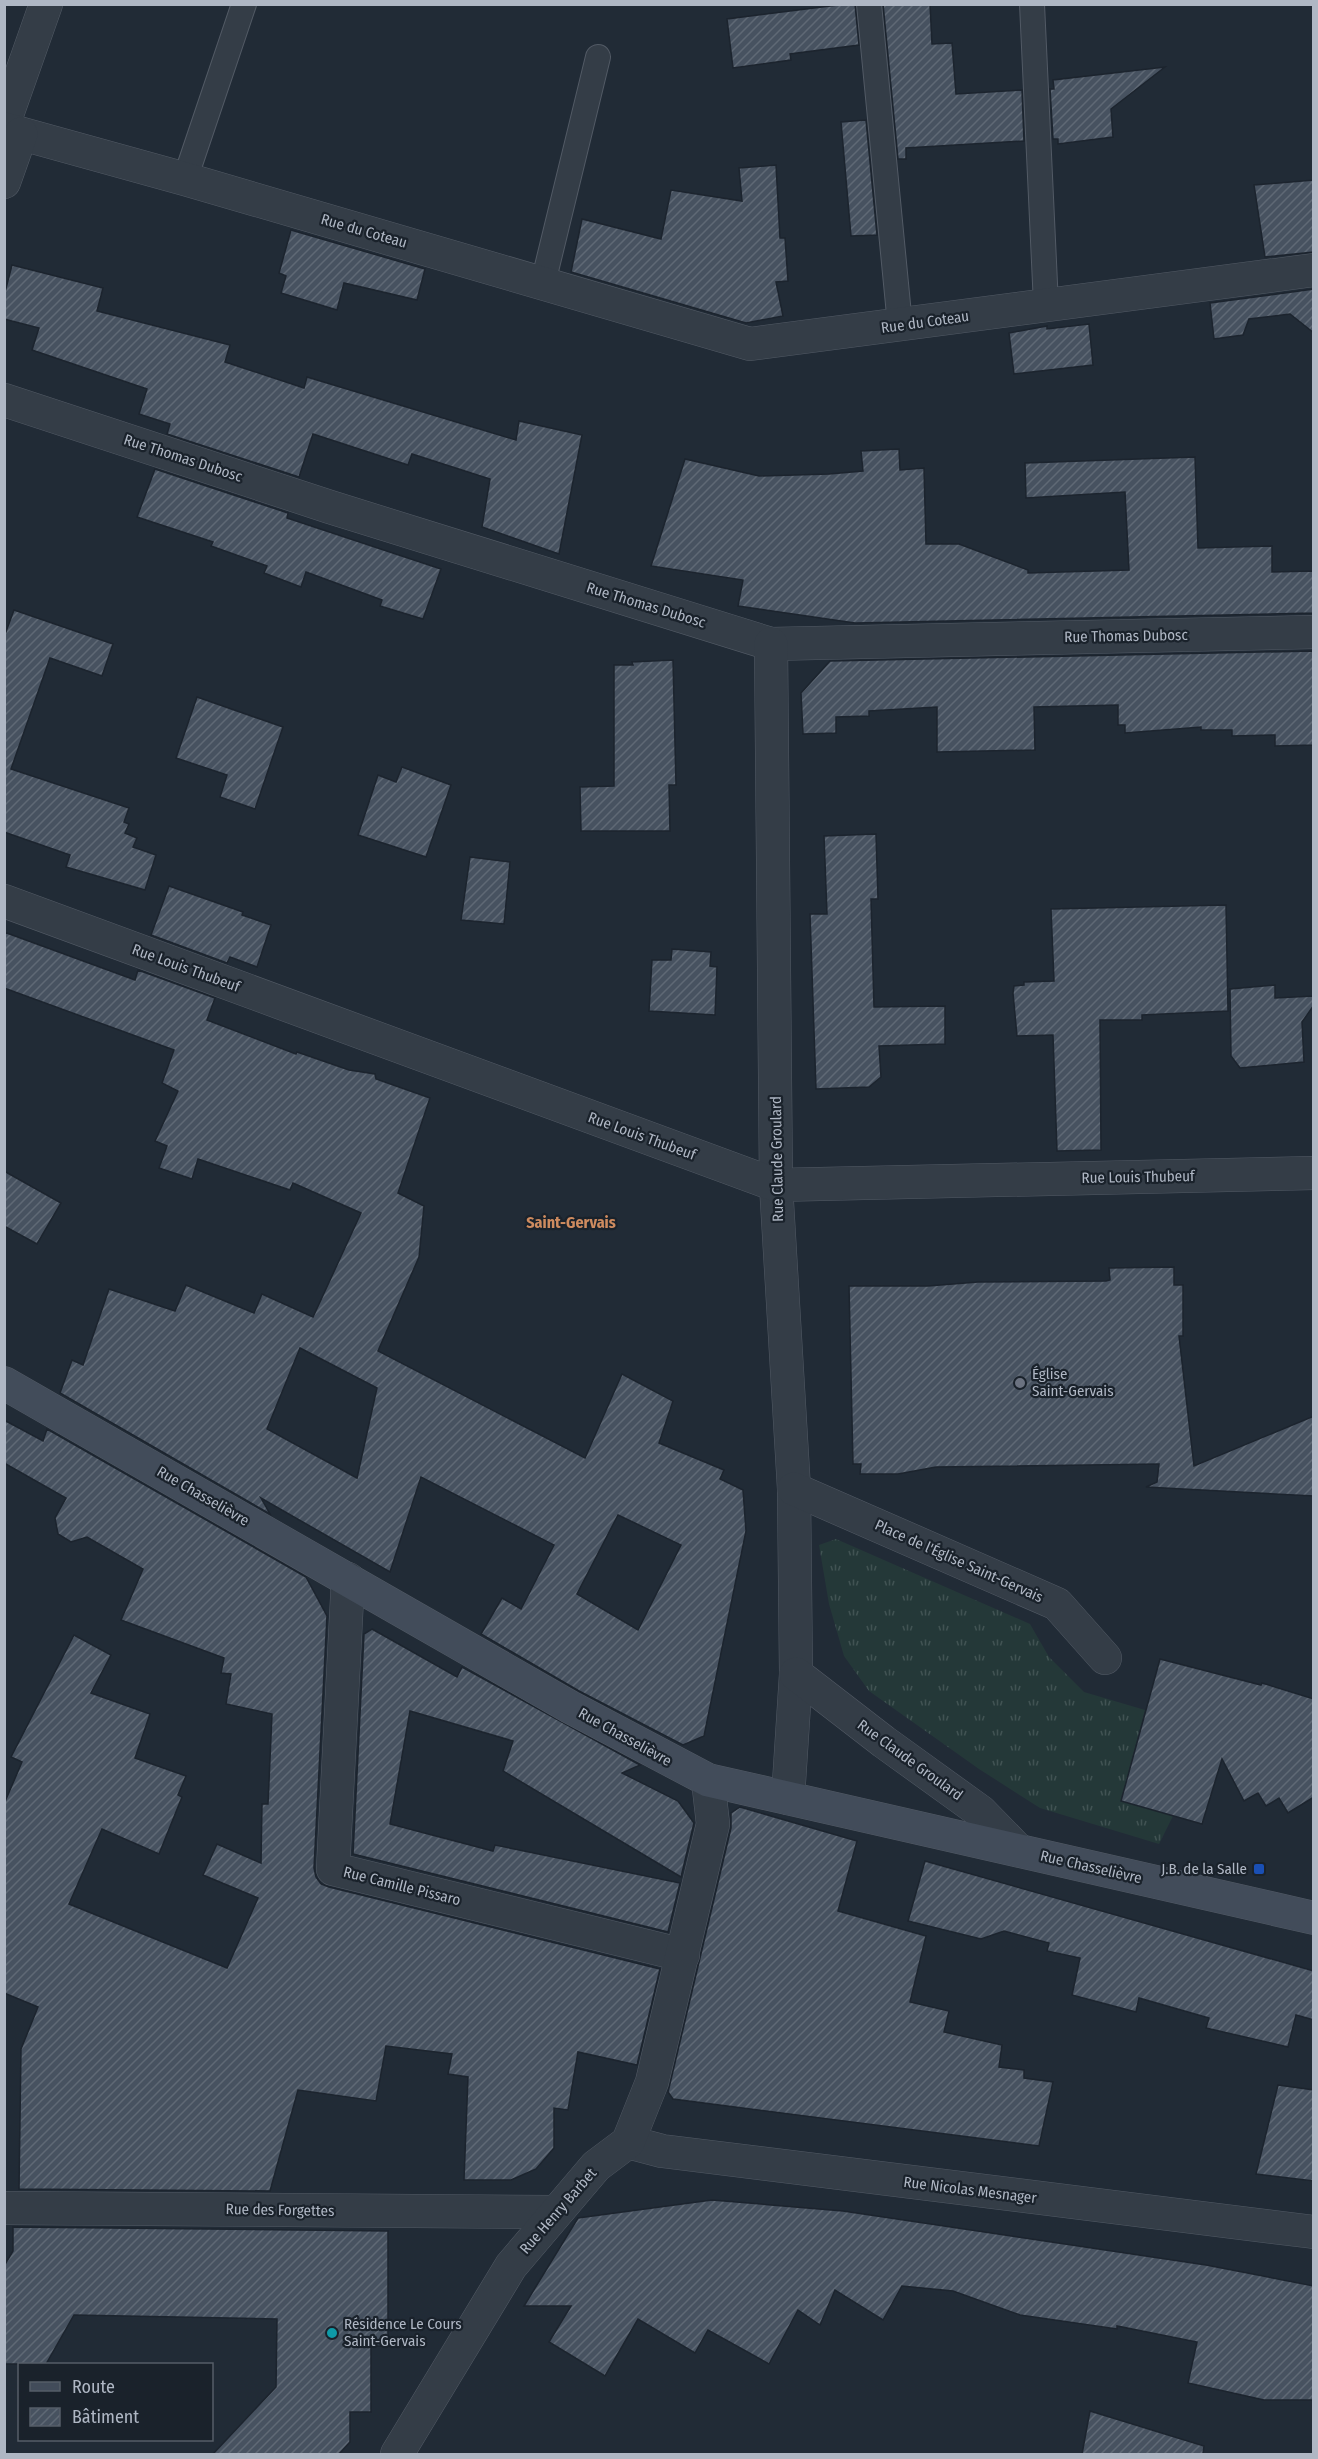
<svg xmlns="http://www.w3.org/2000/svg" width="1318" height="2459" viewBox="0 0 1318 2459" font-family="'Fira Sans Condensed',sans-serif">
<style>
.grass{fill:url(#grass-tufts)}
.building{fill:url(#building-hatch);stroke:#1c242e;stroke-width:1.5;fill-rule:evenodd}
.lines{fill:none;stroke-linecap:round;stroke-linejoin:round}
.lane-casing{stroke:#525a65;stroke-width:26}
.street-casing{stroke:#525a65;stroke-width:34}
.secondary-casing{stroke:#525a65;stroke-width:34}
.lane{stroke:#343d47;stroke-width:24}
.street{stroke:#343d47;stroke-width:33}
.secondary{stroke:#424c5a;stroke-width:33}
.worship-dot{fill:#6b7280;stroke:#1a222b;stroke-width:2}
.transit-dot{fill:#1a4fb4;stroke:#1a222b;stroke-width:2}
.culture-dot{fill:#0f9aa8;stroke:#1a222b;stroke-width:2}
.labels{text-anchor:middle;dominant-baseline:central;stroke-width:4.5;stroke-linejoin:round;paint-order:stroke}
.street-label{font-size:15px;fill:#afb7c4;stroke:#1a222b}
.poi-label{font-size:15px;fill:#afb7c4;stroke:#1a222b;text-anchor:start}
.neighbourhood-label{font-size:16px;font-weight:bold;fill:#ce8b5f;stroke:#1a222b}
</style>
<defs>
<pattern id="grass-tufts" width="24" height="20" patternUnits="userSpaceOnUse" patternTransform="scale(1.5)"><rect width="24" height="20" fill="#243838"/><path d="M3 7l-1-3M5 7V3M7 7l1-3M15 17l-1-3M17 17v-4M19 17l1-3" fill="none" stroke="#415353"/></pattern>
<pattern id="building-hatch" width="6" height="6" patternUnits="userSpaceOnUse" patternTransform="scale(1.5)"><rect width="6" height="6" fill="#475260"/><path d="M-1 1l2-2M0 6l6-6M5 7l2-2" fill="none" stroke="#5f6975"/></pattern>
</defs>
<rect width="100%" height="100%" fill="#212b36"/>
<path class="grass" d="M836,1539L1030,1624L1049,1657L1084,1692L1145,1710L1121,1800L1173,1816L1159,1844L1040,1808L979,1769L869,1691L844,1656L829,1604L819,1545Z"/>
<g class="building">
<path d="M846,4H855L859,45L790,54L791,60L733,68L727,19Z"/>
<path d="M883,4H930L932,44L952,43L956,94L1022,90L1024,141L906,148V159H898Z"/>
<path d="M1165,67L1111,109L1113,137L1058,144V139H1053L1050,89H1054L1053,80Z"/>
<path d="M866,120L877,235L851,236L841,122Z"/>
<path d="M776,165L780,238H785L788,281L776,282L783,316L746,323L571,272L582,219L661,239L671,190L742,201L739,168Z"/>
<path d="M1314,180V252L1265,257L1254,185Z"/>
<path d="M291,230L425,269L417,300L344,283L337,310L281,293L286,276L279,273Z"/>
<path d="M12,265L103,288L97,311L230,345L225,362L304,388L307,377L516,440L519,421L582,435L559,554L482,527L490,479L412,454L408,465L313,434L299,477L167,434L170,424L139,414L147,389L32,350L39,328L4,319V296Z"/>
<path d="M1314,289V333L1290,314L1249,319L1243,335L1214,339L1210,303Z"/>
<path d="M1089,324L1093,365L1014,374L1009,333L1047,326V329Z"/>
<path d="M899,449L900,470L924,468L926,544H959L1028,570V573L1129,570L1125,492L1026,498L1025,463L1195,457L1198,548L1272,546V572L1314,571V613L855,623L738,606L743,580L651,566L685,459L759,476L829,474L863,471L861,451Z"/>
<path d="M155,469L288,513L287,518L441,569L423,619L380,606L382,600L306,572L301,587L264,573L267,566L211,546L213,542L137,517Z"/>
<path d="M14,610L113,644L102,676L50,658L11,769L129,808L124,822L129,824L125,833L137,838L133,847L156,855L145,890L66,867L70,855L4,832V637Z"/>
<path d="M1314,651V745L1275,746V735L1232,736V730H1201V727L1125,733V725H1118V705L1034,707L1035,750L937,752V707L869,711V716L836,717V733L803,734L801,693L830,661Z"/>
<path d="M673,660L676,785H669L670,831H581L580,787L614,786V665H633L632,662Z"/>
<path d="M197,697L283,727L255,809L220,797L227,775L176,758Z"/>
<path d="M402,767L451,785L426,857L358,835L378,775L396,782Z"/>
<path d="M876,834L878,899H871L874,1007L945,1006V1044L879,1046L881,1077L869,1087L816,1089L810,914H827L824,836Z"/>
<path d="M470,857L510,862L504,924L461,920Z"/>
<path d="M169,886L243,912L242,915L271,925L257,967L230,957L227,963L151,935Z"/>
<path d="M1226,905L1228,1011L1142,1015V1020H1100L1101,1150L1057,1151L1053,1035L1017,1036L1013,993L1014,986L1024,985V982L1054,981L1051,909Z"/>
<path d="M4,932L135,980L138,970L215,998L207,1020L296,1054L297,1052L349,1070L375,1074L376,1079L430,1098L398,1193L424,1206L419,1257L378,1351L585,1458L622,1374L673,1401L659,1443L724,1470L720,1479L743,1490L746,1531L704,1736L683,1745L579,1691L481,1634L502,1598L521,1609L554,1545L421,1477L390,1572L261,1498L270,1514L60,1393L72,1360L83,1365L109,1289L175,1311L186,1285L254,1313L262,1294L313,1317L361,1213L293,1183L290,1190L198,1159L192,1179L159,1168L167,1146L155,1141L178,1091L162,1083L174,1050L4,988ZM300,1348L377,1388L357,1478L267,1429ZM618,1515L681,1545L638,1630L577,1594Z"/>
<path d="M672,949L711,952L710,966L717,967L715,1015L649,1011L652,960H671Z"/>
<path d="M1275,985V998L1314,996V1005L1302,1022L1304,1062L1240,1068L1231,1056L1230,989Z"/>
<path d="M4,1171L61,1203L37,1244L4,1226Z"/>
<path d="M1174,1267V1285H1183V1336H1179L1194,1466L1314,1416V1496L1146,1487L1157,1482L1159,1464L936,1467L898,1474H860L861,1464H853L849,1286H928L978,1282L1106,1281L1110,1280L1109,1268Z"/>
<path d="M4,1420L43,1441L47,1429L306,1577L327,1616L314,1868L316,1877L321,1884L329,1887L660,1969L637,2065L578,2052L568,2110L554,2108V2148L536,2169L511,2180H464L468,2077L448,2074L452,2054L386,2046L376,2101L298,2090L270,2191L19,2189L21,2049L38,2007L4,1993V1804L22,1762L11,1757L74,1635L111,1655L91,1693L150,1714L135,1758L186,1776L178,1795L182,1797L159,1854L102,1829L69,1904L227,1968L258,1898L203,1875L217,1844L261,1863L262,1804H268L272,1714L226,1704L231,1674L221,1673L224,1658L121,1620L143,1569L87,1537L71,1542L58,1534L55,1518L66,1498L4,1463Z"/>
<path d="M372,1629L457,1677L462,1667L640,1765L622,1773L678,1801L694,1823L681,1877L503,1771L513,1741L410,1711L390,1824L493,1851L495,1845L680,1883L668,1932L353,1854L364,1634Z"/>
<path d="M1160,1659L1261,1685L1262,1683L1314,1699V1797L1288,1813L1279,1798L1266,1806L1258,1793L1244,1801L1222,1759L1202,1824L1121,1801Z"/>
<path d="M740,1807L857,1841L838,1911L926,1936L910,2002L949,2011L944,2032L1002,2045L999,2067L1024,2070V2078L1053,2082L1039,2146L673,2099L668,2092L731,1828V1813Z"/>
<path d="M925,1861L1314,1971V2020L1296,2015L1288,2047L1206,2028L1209,2018L1139,1998L1136,2012L1072,1995L1080,1958L1047,1951L1049,1943L1004,1931L981,1939L908,1921Z"/>
<path d="M1278,2085L1314,2090V2181L1256,2174Z"/>
<path d="M712,2200L843,2211L1206,2265L1314,2286V2400H1264L1188,2383L1197,2342L1117,2326V2329L1020,2315L953,2291L902,2286L883,2320L835,2290L820,2325L798,2310L769,2364L708,2330L695,2353L638,2319L605,2376L549,2342L571,2306H524L578,2218Z"/>
<path d="M13,2227L388,2231V2346H371V2412H350V2442L339,2454H213L276,2387L277,2319L74,2315L46,2364H4V2266L13,2251Z"/>
<path d="M1090,2411L1204,2446L1203,2454H1082Z"/>
</g>
<g class="lines">
<defs>
<g id="lane">
<path d="M869,4L900,325"/>
<path d="M1032,4L1046,305"/>
<path d="M185,179L244,4"/>
<path d="M543,283L598,57"/>
</g>
<g id="street">
<path d="M4,123L46,4"/>
<path d="M4,129L185,179L750,344L1314,270"/>
<path d="M4,182L21,134"/>
<path d="M4,400L330,507L771,644L1314,632"/>
<path d="M771,644L776,1185L794,1489L796,1674L788,1798"/>
<path d="M4,901L776,1185L1314,1173"/>
<path d="M794,1489L1057,1604L1105,1658"/>
<path d="M348,1579L333,1869L683,1955"/>
<path d="M796,1674L884,1742L981,1812L1018,1850"/>
<path d="M628,2142L662,2151L1314,2232"/>
<path d="M4,2208L555,2212"/>
<path d="M397,2454L511,2266L596,2166L628,2142L652,2082L713,1824L708,1780"/>
</g>
<path id="secondary" d="M4,1383L570,1707L708,1780L1314,1918"/>
</defs>
<use href="#lane" class="lane-casing"/>
<use href="#street" class="street-casing"/>
<use href="#secondary" class="secondary-casing"/>
<use href="#lane" class="lane"/>
<use href="#street" class="street"/>
<use href="#secondary" class="secondary"/>
</g>
<circle class="worship-dot" cx="1020" cy="1383" r="6"/>
<rect class="transit-dot" x="1253" y="1863" width="12" height="12" rx="3"/>
<circle class="culture-dot" cx="332" cy="2333" r="6"/>
<g class="labels">
<g class="street-label">
<text transform="translate(364 231) rotate(16)">Rue du Coteau</text>
<text transform="translate(925 322) rotate(-8)">Rue du Coteau</text>
<text transform="translate(183 458) rotate(18)">Rue Thomas Dubosc</text>
<text transform="translate(646 605) rotate(17)">Rue Thomas Dubosc</text>
<text transform="translate(1126 636) rotate(-1)">Rue Thomas Dubosc</text>
<text transform="translate(186 968) rotate(20)">Rue Louis Thubeuf</text>
<text transform="translate(642 1136) rotate(20)">Rue Louis Thubeuf</text>
<text transform="translate(777 1159) rotate(-91)">Rue Claude Groulard</text>
<text transform="translate(1138 1177) rotate(-1)">Rue Louis Thubeuf</text>
<text transform="translate(203 1496) rotate(30)">Rue Chasselièvre</text>
<text transform="translate(959 1561) rotate(24)">Place de l'Église Saint-Gervais</text>
<text transform="translate(625 1737) rotate(29)">Rue Chasselièvre</text>
<text transform="translate(910 1760) rotate(36)">Rue Claude Groulard</text>
<text transform="translate(1091 1867) rotate(13)">Rue Chasselièvre</text>
<text transform="translate(402 1886) rotate(14)">Rue Camille Pissaro</text>
<text transform="translate(970 2190) rotate(7)">Rue Nicolas Mesnager</text>
<text transform="translate(280 2210) rotate(1)">Rue des Forgettes</text>
<text transform="translate(558 2211) rotate(-49)">Rue Henry Barbet</text>
</g>
<g class="poi-label">
<text x="1032" y="1374">Église<tspan x="1032" dy="17">Saint-Gervais</tspan></text>
<text x="1247" y="1869" text-anchor="end">J.B. de la Salle</text>
<text x="344" y="2324">Résidence Le Cours<tspan x="344" dy="17">Saint-Gervais</tspan></text>
</g>
<g class="neighbourhood-label">
<text x="571" y="1222">Saint-Gervais</text>
</g>
</g>
<rect width="1318" height="2459" fill="none" stroke="#afb7c4" stroke-width="12"/>
<rect x="18" y="2363" width="195" height="78" fill="#1a222b" stroke="#565e68" stroke-width="1.5"/>
<rect x="30" y="2382" width="30" height="9" fill="#424c5a" stroke="#565e68" stroke-width="1.5"/>
<text x="72" y="2393" font-size="18" fill="#afb7c4">Route</text>
<rect x="30" y="2408" width="30" height="18" fill="url(#building-hatch)" stroke="#565e68" stroke-width="1.5"/>
<text x="72" y="2423" font-size="18" fill="#afb7c4">Bâtiment</text>
</svg>
